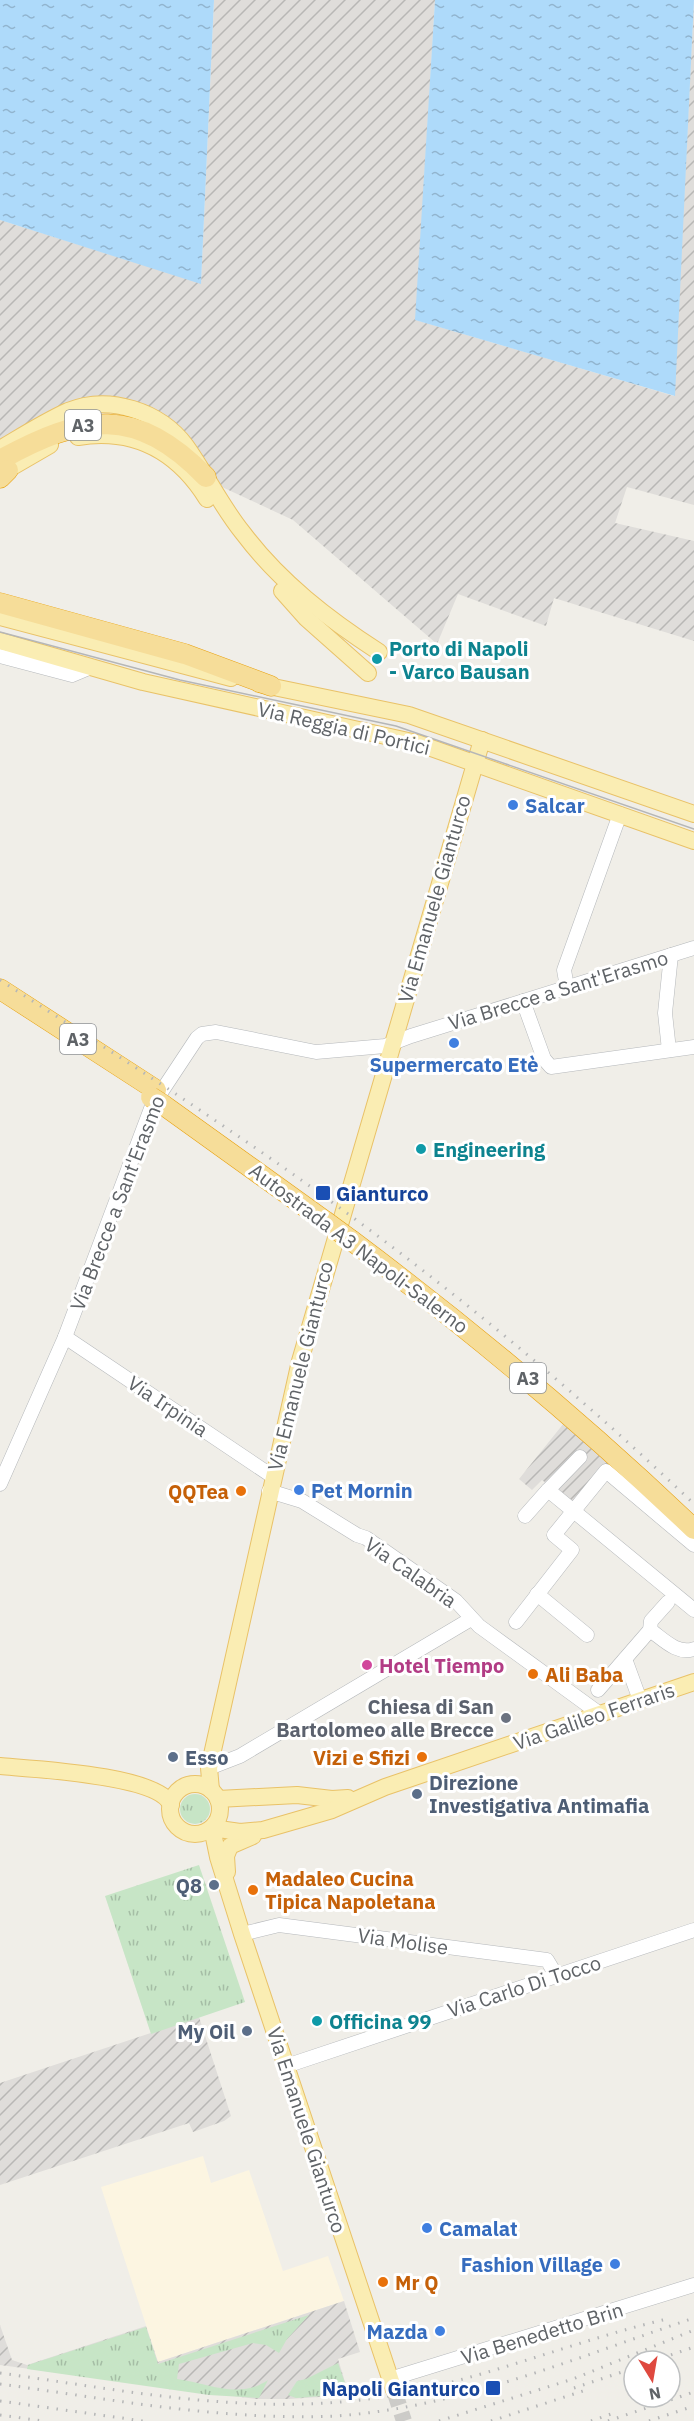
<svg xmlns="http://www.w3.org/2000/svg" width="694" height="2421" viewBox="0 0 694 2421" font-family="'IBM Plex Sans',sans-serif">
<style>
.commercial{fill:#fcf5e1}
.industrial{fill:url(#industrial-furrows)}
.grass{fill:url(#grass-tufts)}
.water{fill:url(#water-ripples)}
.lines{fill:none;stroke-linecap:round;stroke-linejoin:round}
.major-tunnel{stroke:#cccbc8;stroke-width:16;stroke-dasharray:16 8;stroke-linecap:butt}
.minor-casing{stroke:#b5b8bb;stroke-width:15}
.major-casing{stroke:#e9c268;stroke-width:18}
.highway-casing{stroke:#e8a10f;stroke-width:21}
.minor{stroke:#fff;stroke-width:14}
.major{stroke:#faedb3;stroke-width:16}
.highway{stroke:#f6dd99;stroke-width:20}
.tram{stroke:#b5b6b7;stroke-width:1.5}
.rail{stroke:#b5b6b7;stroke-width:3;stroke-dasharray:1.5 8;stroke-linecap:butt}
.highway-bridge-casing{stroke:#e8a10f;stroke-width:21;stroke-linecap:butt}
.highway-bridge{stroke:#f6dd99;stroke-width:20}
.culture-dot{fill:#0f9aa8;stroke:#fff;stroke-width:2}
.shop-dot{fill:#3f7fe0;stroke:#fff;stroke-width:2}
.transit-dot{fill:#1a4fb4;stroke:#fff;stroke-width:2}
.food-dot{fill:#e8710a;stroke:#fff;stroke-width:2}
.hotel-dot{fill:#d1479c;stroke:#fff;stroke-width:2}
.worship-dot{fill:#6b7280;stroke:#fff;stroke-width:2}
.service-dot{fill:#5c6f8a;stroke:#fff;stroke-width:2}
.labels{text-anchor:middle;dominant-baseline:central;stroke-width:6;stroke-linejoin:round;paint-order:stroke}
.shield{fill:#fff;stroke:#8f9295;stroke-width:1.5}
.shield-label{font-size:18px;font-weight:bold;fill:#5f6367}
.culture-label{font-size:20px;font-weight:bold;fill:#0d838f;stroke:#fff;text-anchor:start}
.street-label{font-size:20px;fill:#5f6367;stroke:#fff}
.shop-label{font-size:20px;font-weight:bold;fill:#366cbe;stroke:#fff;text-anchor:start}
.transit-label{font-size:20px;font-weight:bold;fill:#164399;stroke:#fff;text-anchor:start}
.food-label{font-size:20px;font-weight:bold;fill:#c56008;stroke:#fff;text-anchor:start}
.hotel-label{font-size:20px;font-weight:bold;fill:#b23c85;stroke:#fff;text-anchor:start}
.worship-label{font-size:20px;font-weight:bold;fill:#5b616d;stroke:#fff;text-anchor:end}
.service-label{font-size:20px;font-weight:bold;fill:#4e5e75;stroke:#fff;text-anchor:start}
</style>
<defs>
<pattern id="industrial-furrows" width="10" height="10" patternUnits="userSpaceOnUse" patternTransform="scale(1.5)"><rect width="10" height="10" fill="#dfddda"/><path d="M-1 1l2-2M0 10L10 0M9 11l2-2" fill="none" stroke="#b8b7b5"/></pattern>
<pattern id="grass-tufts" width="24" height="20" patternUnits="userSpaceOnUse" patternTransform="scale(1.5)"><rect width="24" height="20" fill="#c7e5c6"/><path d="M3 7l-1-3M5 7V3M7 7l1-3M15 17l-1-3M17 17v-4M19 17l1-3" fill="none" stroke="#a5bda5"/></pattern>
<pattern id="water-ripples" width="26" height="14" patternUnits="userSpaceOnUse" patternTransform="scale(1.5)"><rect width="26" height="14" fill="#aedafa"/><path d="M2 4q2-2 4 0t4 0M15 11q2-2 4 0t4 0" fill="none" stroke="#91b4ce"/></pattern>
</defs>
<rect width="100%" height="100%" fill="#f0eee8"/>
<path class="commercial" d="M203,2156L211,2183L249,2170L283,2271L328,2256L344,2301L158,2362L101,2187Z"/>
<g class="industrial">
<path d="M214,0H435L416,320L674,396L694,0V505L627,487L615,523L694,541V641L554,598L546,626L458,594L437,644L293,520L222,487L187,439L100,396L0,441V220L201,283Z"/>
<path d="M564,1423L613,1468L579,1509L542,1480L532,1490L519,1479Z"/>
<path d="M199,2017L231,2116L224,2121L193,2132L189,2123L0,2185V2083Z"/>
<path d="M344,2301L360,2352L338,2359L349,2395L289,2399H256L0,2365V2325L12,2360L27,2365L146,2326L158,2362Z"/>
</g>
<g class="grass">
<circle cx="195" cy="1809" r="15"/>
<path d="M199,1865L245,2002L151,2034L105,1896Z"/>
<path d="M309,2315L287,2339L279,2353L266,2345L253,2343L179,2364L177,2379C208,2383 239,2400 268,2380L259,2398L209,2395L27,2369L28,2365L146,2327L158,2364Z"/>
<path d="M338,2363L349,2394L296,2398L288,2395L297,2381L306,2379Z"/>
</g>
<g class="water">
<path d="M0,0H214L201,284L0,220Z"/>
<path d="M435,0H694L675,396L415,320Z"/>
</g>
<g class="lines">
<path class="major-tunnel" d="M394,2390L404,2421"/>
<defs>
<g id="minor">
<path d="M0,656L72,675L91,667"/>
<path d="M567,987L564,970L620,814"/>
<path d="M523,1001L544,1059L551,1067L694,1047"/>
<path d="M669,1050L665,1013L671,955"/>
<path d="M65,1337L272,1476"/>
<path d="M580,1457L548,1490L694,1610"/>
<path d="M0,1484L65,1337L152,1106L197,1038L202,1034L216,1032L316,1052L385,1046L411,1036L694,948"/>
<path d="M269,1491L302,1501L357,1535L366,1538L456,1601L479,1626L600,1714"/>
<path d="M525,1516L548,1490"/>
<path d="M537,1594L587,1635"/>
<path d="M516,1622L572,1550L554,1535L606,1471L694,1545"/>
<path d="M650,1630C663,1639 677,1655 694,1649"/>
<path d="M625,1659L640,1700"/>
<path d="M598,1690L650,1630L651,1621L668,1602"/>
<path d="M209,1768L240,1756L471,1619"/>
<path d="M242,1934L279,1925L547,1960L556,1975"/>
<path d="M286,2066L694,1930"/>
<path d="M390,2379L694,2285"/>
</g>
<g id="major">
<path d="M78,437C135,428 177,451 207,499"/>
<path d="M0,449C22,436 44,422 68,411C109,394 160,411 186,446C206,474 221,506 243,533C280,582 328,619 379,652"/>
<path d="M0,474L50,445"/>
<path d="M282,591L306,618L368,673"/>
<path d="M0,617L231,678"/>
<path d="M0,641L143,682L417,743L694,841"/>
<path d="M259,684L409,715L694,814"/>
<path d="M0,1766C33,1769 159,1775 171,1805"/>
<circle cx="195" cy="1809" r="25"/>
<path d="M211,1790L209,1768L300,1361L482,740"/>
<path d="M218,1799L297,1795L332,1799L348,1798"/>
<path d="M227,1872L226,1856L230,1846L253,1836"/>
<path d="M394,2390L242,1934L218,1857L212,1828L240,1832L263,1830L332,1810L385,1787L694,1682"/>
</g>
<g id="highway">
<path d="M0,460C83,414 136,405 206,477"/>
<path d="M0,478L8,470"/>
<path d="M0,603L185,654L271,686"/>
<path d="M0,989L156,1090"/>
<path d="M162,1104L325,1221"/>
<path d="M351,1240C471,1330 585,1425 694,1529"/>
</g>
</defs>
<use href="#minor" class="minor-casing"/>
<use href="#major" class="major-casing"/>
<use href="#highway" class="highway-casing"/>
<use href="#minor" class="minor"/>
<use href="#major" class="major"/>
<use href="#highway" class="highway"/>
<path class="tram" d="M0,632L180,680L396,726L694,829"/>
<g class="rail">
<path d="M0,980C79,1031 158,1081 235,1134C397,1244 553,1369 694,1504"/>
<path d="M653,2361L694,2347"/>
<path d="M0,2373C129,2391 258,2418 388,2396C483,2380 573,2341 667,2319"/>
<path d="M0,2384C110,2399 223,2421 335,2416C459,2408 577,2357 694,2318"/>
<path d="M574,2388L634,2368"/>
<path d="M0,2401L143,2421"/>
<path d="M0,2415L43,2421"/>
<path d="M439,2421L573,2379L694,2330"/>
<path d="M491,2421L586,2390"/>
<path d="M591,2421L614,2413"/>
<path d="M608,2421L694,2392"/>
<path d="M649,2421L694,2406"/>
</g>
<defs>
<g id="highway-bridge">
<path d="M151,1097L162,1104"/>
<path d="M325,1221L351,1240"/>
</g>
</defs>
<use href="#highway-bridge" class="highway-bridge-casing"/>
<use href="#highway-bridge" class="highway-bridge"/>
</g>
<g class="culture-dot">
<circle cx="377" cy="659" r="6"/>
<circle cx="421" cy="1149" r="6"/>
<circle cx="317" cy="2021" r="6"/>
</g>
<g class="shop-dot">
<circle cx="513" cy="805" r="6"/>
<circle cx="454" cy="1043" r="6"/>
<circle cx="299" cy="1490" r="6"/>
<circle cx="427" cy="2228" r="6"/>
<circle cx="615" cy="2264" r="6"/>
<circle cx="440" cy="2331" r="6"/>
</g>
<g class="transit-dot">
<rect x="315" y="1185" width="16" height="16" rx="3"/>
<rect x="485" y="2380" width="16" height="16" rx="3"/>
</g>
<g class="food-dot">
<circle cx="241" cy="1491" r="6"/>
<circle cx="533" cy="1674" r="6"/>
<circle cx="422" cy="1757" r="6"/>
<circle cx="253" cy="1890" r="6"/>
<circle cx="383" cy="2282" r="6"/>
</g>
<circle class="hotel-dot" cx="367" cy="1665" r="6"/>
<circle class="worship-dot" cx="506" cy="1718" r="6"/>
<g class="service-dot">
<circle cx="173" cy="1757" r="6"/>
<circle cx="417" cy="1794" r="6"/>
<circle cx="214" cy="1885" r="6"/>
<circle cx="247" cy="2031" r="6"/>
</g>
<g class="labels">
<g class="shield">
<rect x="65" y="410" width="36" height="30" rx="4.5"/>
<rect x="60" y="1024" width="36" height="30" rx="4.5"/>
<rect x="510" y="1363" width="36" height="30" rx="4.5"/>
</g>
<g class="shield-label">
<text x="83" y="425">A3</text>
<text x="78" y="1039">A3</text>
<text x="528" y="1378">A3</text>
</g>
<g class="culture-label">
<text x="389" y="648">Porto di Napoli<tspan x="389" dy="23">- Varco Bausan</tspan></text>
<text x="433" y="1149">Engineering</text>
<text x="329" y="2021">Officina 99</text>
</g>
<g class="street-label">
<text transform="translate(344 728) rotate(13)">Via Reggia di Portici</text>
<text transform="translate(434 899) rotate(-74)">Via Emanuele Gianturco</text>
<text transform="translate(558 990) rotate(-17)">Via Brecce a Sant'Erasmo</text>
<text transform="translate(117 1203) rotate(-69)">Via Brecce a Sant'Erasmo</text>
<text transform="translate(359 1248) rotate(37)">Autostrada A3 Napoli-Salerno</text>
<text transform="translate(300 1366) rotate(-76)">Via Emanuele Gianturco</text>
<text transform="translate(168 1406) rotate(34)">Via Irpinia</text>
<text transform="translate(411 1572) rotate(35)">Via Calabria</text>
<text transform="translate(594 1716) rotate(-19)">Via Galileo Ferraris</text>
<text transform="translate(403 1941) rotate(8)">Via Molise</text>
<text transform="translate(524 1986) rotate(-18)">Via Carlo Di Tocco</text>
<text transform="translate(307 2130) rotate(72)">Via Emanuele Gianturco</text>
<text transform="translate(542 2333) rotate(-17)">Via Benedetto Brin</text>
</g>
<g class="shop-label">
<text x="525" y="805">Salcar</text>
<text x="454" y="1064" text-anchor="middle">Supermercato Etè</text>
<text x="311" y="1490">Pet Mornin</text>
<text x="439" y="2228">Camalat</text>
<text x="603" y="2264" text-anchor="end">Fashion Village</text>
<text x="428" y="2331" text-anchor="end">Mazda</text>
</g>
<g class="transit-label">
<text x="336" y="1193">Gianturco</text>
<text x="480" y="2388" text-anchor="end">Napoli Gianturco</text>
</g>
<g class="food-label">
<text x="229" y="1491" text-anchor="end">QQTea</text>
<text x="545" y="1674">Ali Baba</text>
<text x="410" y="1757" text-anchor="end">Vizi e Sfizi</text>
<text x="265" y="1878">Madaleo Cucina<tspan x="265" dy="23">Tipica Napoletana</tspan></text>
<text x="395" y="2282">Mr Q</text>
</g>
<g class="hotel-label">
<text x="379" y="1665">Hotel Tiempo</text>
</g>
<g class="worship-label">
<text x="494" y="1706">Chiesa di San<tspan x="494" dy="23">Bartolomeo alle Brecce</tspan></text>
</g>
<g class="service-label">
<text x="185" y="1757">Esso</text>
<text x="429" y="1782">Direzione<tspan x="429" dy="23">Investigativa Antimafia</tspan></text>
<text x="202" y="1885" text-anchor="end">Q8</text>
<text x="235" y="2031" text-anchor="end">My Oil</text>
</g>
</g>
<g transform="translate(652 2379) rotate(169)"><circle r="28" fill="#ffffff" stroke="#bfc1c2" stroke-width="1.5"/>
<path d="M0-4.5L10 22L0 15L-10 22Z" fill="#df493f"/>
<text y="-9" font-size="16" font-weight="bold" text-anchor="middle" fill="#5f6367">N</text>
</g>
</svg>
